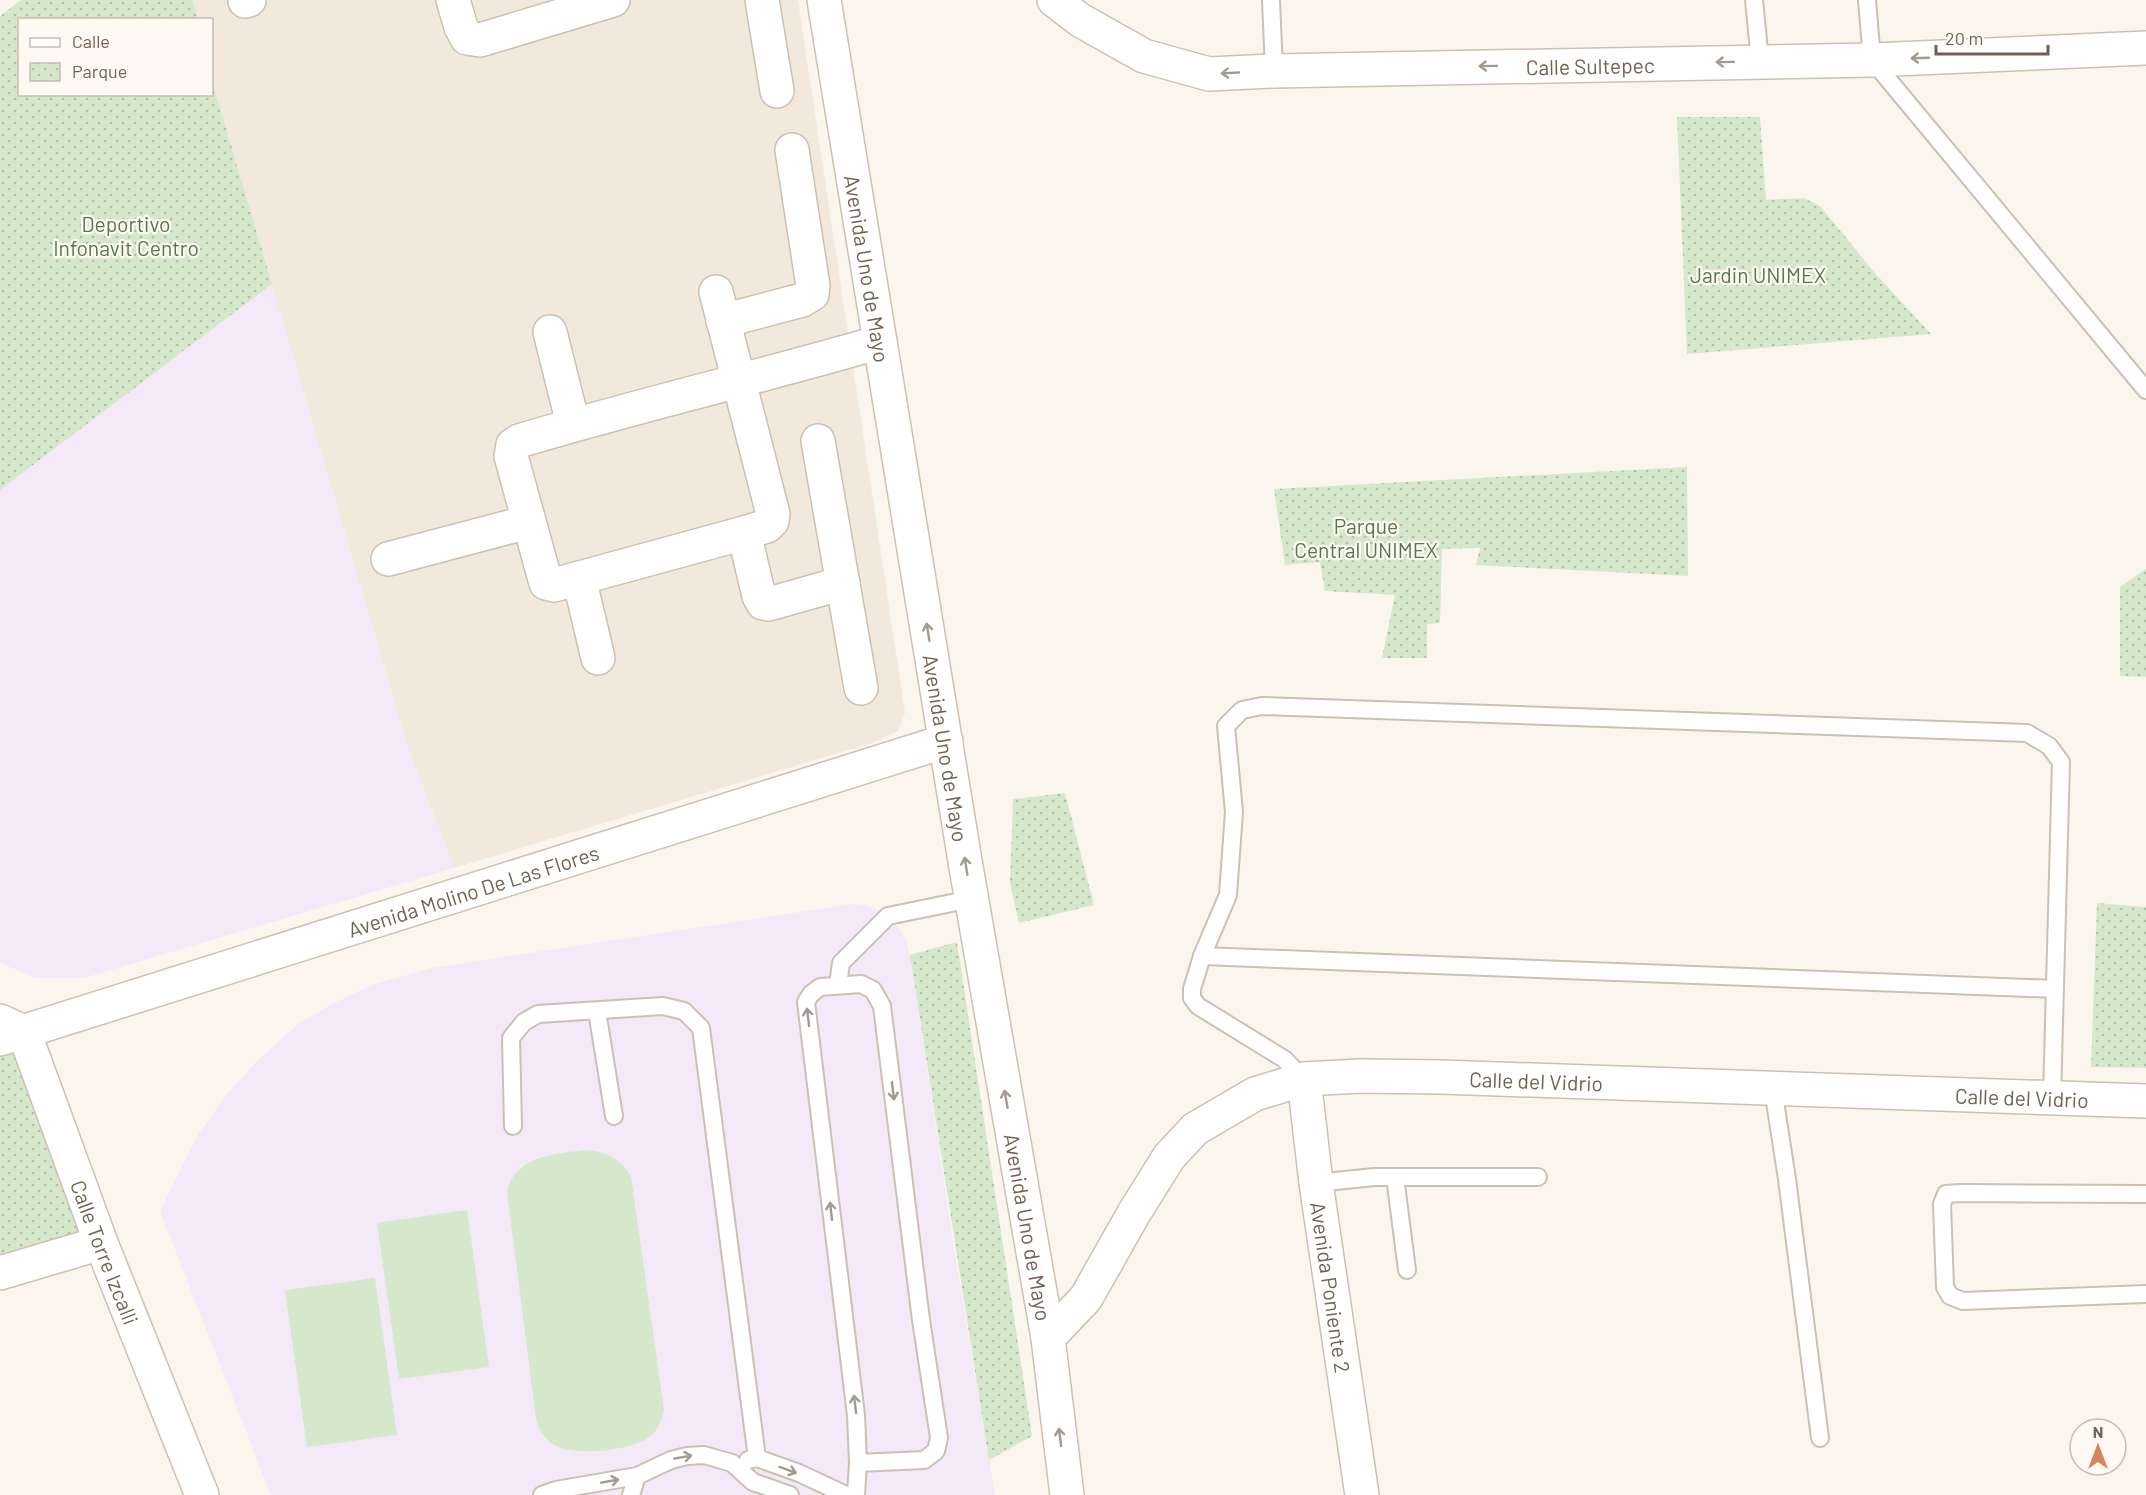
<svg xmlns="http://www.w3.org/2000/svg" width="2146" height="1495" viewBox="0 0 2146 1495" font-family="Barlow,sans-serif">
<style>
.residential{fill:#f2e9dc}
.education{fill:#f3e9f8}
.green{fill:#d6e8cc}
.park{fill:url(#park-dots)}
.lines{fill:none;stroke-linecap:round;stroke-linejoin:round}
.service-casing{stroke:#cdc0b3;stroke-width:20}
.minor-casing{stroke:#cdc0b3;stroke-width:36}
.tertiary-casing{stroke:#cdc0b3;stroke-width:36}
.secondary-casing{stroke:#cfc0b1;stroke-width:36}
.service{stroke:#fff;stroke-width:16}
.minor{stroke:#fff;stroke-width:33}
.tertiary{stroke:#fff;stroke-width:33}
.secondary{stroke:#fff;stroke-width:33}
.oneway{stroke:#a5988e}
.labels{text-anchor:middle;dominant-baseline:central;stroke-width:4.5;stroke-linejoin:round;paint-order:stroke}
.street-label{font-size:21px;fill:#756051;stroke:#fefaf3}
.park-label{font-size:21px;fill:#55784b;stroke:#fefaf3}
</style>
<defs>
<pattern id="park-dots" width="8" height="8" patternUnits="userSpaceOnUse" patternTransform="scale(1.5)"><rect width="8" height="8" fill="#d6e8cc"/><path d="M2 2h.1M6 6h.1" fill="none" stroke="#b2bfa8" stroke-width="1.8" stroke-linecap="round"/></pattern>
</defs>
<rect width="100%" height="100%" fill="#fbf6ed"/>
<path class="residential" d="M193,0H798L905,713L898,731L872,743L454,868L408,748L212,81V20L198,19Z"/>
<g class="education">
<path d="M272,284L408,748L454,868L84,978H36L0,963V490Z"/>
<path d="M852,904L865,905L877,909L888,916L898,927L906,940L910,955L953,1242L995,1495H271L160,1211L197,1136L227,1094L258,1060L298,1024L332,1004L372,985L431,968Z"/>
</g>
<g class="green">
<path d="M586,1150C607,1152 620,1158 631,1176L664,1410C662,1419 659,1428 652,1435C634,1451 575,1457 554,1445C544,1439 539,1429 536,1419L507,1192C515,1155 555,1154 586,1150Z"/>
<path d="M467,1210L489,1367L399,1379L377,1223Z"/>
<path d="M375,1278L397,1435L307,1447L285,1290Z"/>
</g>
<g class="park">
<path d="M21,0H193L198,19L20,20V94H212V81L272,284L0,490V16Z"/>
<path d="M1677,117H1760L1766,200L1804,198L1820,206L1874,272L1931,334L1687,354Z"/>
<path d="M1687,467L1688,576L1476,565L1480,548L1442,549L1440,623L1427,624V658H1382L1395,595L1325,591L1320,562L1285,565L1274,489Z"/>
<path d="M2146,569V677L2120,676V587Z"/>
<path d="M1065,793L1094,905L1019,923L1010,883L1013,799Z"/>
<path d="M2097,903L2146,907V1068L2091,1067Z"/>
<path d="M957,942L1032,1436L989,1460L910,955Z"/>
<path d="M20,1037L96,1240L0,1269V1043Z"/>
</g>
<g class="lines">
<defs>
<g id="service">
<path d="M1271,0L1274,71"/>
<path d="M1754,0L1760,61"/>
<path d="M1867,0L1872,60L2146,390"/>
<path d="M1202,956L2055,989"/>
<path d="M838,985L841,963L888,916L971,899"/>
<path d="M597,1011L614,1116"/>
<path d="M1304,1079L1284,1059L1198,1006L1192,998V989L1202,956L1228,895L1234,812L1226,726L1242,710L1262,706L2027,733L2049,746L2061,762L2052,1098"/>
<path d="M1773,1089L1787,1179L1820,1438"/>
<path d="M513,1126L511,1038L524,1022L538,1014L663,1006L684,1011L701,1028L757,1458"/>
<path d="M1395,1177L1407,1270"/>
<path d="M1316,1183L1374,1177H1538"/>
<path d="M2146,1194L1960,1193L1946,1194L1942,1204L1945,1287L1950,1296L1963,1301L2146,1294"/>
<path d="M748,1460L757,1458L799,1473L846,1495"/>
<path d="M542,1495L556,1490L637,1476L671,1460L687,1456L704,1455L732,1463L753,1482L790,1495"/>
<path d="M631,1495L637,1476"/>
<path d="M856,1495L858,1463L856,1415L806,1002L811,994L820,987L861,984L873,990L882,1006L921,1320L939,1438L936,1451L924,1460L858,1463"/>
</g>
<g id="minor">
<path d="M453,0L461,27L467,38L480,40L613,0"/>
<path d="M762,0L777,91"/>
<path d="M245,1L249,0"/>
<path d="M716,292L773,514L772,521L767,526L744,533L554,585L546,583L511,456L513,445L519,441C639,405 760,377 880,342"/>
<path d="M723,321L802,300L812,294L813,286L792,150"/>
<path d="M550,332L573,424"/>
<path d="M818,441L861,688"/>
<path d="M744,533L759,596L763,603L769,604L843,583"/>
<path d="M388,559L528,522"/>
<path d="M579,578L598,658"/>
<path id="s1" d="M1304,1079L1316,1183L1362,1495"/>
</g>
<g id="tertiary">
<path id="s2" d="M1054,0L1080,20L1144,56L1209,74L1274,71L1872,60L2146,48"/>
<path id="s3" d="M0,1021L24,1032L101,1243L202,1495"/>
<path id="s4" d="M1048,1338L1086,1298L1134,1213L1169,1157L1195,1129L1255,1094L1304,1079L1360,1076L1441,1077L2146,1101"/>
</g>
<g id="secondary">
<path id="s5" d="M824,0L966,867L1048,1338L1067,1495"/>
<path id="s6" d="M0,1039L946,741"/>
<path d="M0,1273L101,1243"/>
</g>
</defs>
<use href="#service" class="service-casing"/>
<use href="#minor" class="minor-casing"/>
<use href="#tertiary" class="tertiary-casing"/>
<use href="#secondary" class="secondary-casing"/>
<use href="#service" class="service"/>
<use href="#minor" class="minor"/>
<use href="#tertiary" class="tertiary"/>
<use href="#secondary" class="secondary"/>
</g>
<defs><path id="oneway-shaft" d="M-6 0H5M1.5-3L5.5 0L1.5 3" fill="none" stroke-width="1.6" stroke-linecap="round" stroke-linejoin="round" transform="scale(1.5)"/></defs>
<g class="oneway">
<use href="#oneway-shaft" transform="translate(1920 58) rotate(178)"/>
<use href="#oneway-shaft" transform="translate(1725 62) rotate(179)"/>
<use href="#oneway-shaft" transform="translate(1488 66) rotate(179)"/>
<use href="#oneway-shaft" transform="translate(1230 73) rotate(177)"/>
<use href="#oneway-shaft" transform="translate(928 632) rotate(-99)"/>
<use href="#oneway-shaft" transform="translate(966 866) rotate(-99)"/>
<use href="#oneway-shaft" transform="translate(808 1017) rotate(-97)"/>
<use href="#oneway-shaft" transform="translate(893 1091) rotate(83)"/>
<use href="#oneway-shaft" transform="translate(1006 1099) rotate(-100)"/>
<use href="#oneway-shaft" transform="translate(831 1211) rotate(-97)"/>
<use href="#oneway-shaft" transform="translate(855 1404) rotate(-97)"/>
<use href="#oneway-shaft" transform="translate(1060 1437) rotate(-97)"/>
<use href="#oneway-shaft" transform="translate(683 1457) rotate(-10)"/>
<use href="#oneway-shaft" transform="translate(788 1470) rotate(20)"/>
<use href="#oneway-shaft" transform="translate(610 1481) rotate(-10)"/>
</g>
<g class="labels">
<g class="street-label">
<text stroke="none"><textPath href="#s2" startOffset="555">Calle Sultepec</textPath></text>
<text stroke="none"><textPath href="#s5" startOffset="272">Avenida Uno de Mayo</textPath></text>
<text stroke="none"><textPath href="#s5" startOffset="758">Avenida Uno de Mayo</textPath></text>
<text stroke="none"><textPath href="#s6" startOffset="496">Avenida Molino De Las Flores</textPath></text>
<text stroke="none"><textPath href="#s4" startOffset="610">Calle del Vidrio</textPath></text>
<text stroke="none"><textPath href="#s4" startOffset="1096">Calle del Vidrio</textPath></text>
<text stroke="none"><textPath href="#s5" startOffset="1244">Avenida Uno de Mayo</textPath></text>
<text stroke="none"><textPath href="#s3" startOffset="261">Calle Torre Izcalli</textPath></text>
<text stroke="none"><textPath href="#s1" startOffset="210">Avenida Poniente 2</textPath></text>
</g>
<g class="park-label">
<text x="126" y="223">Deportivo<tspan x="126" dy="24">Infonavit Centro</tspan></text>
<text x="1758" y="274">Jardin UNIMEX</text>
<text x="1366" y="525">Parque<tspan x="1366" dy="24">Central UNIMEX</tspan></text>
</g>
</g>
<rect x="18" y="18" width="195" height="78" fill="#fefaf3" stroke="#c7bcb2" stroke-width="1.5"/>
<rect x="30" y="38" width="30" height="9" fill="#ffffff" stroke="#c7bcb2" stroke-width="1.5"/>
<text x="72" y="48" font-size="18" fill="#756051">Calle</text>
<rect x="30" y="63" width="30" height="18" fill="url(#park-dots)" stroke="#c7bcb2" stroke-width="1.5"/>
<text x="72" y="78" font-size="18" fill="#756051">Parque</text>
<g transform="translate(2098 1447)"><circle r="28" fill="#fefaf3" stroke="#c7bcb2" stroke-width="1.5"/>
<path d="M0-4.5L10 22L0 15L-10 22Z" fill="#d78260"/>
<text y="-9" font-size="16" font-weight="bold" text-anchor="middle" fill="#756051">N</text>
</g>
<path d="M1936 45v9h112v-9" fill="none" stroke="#756051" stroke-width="3"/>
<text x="1945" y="45" font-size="18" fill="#756051" stroke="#fefaf3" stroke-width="4.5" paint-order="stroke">20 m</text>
</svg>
